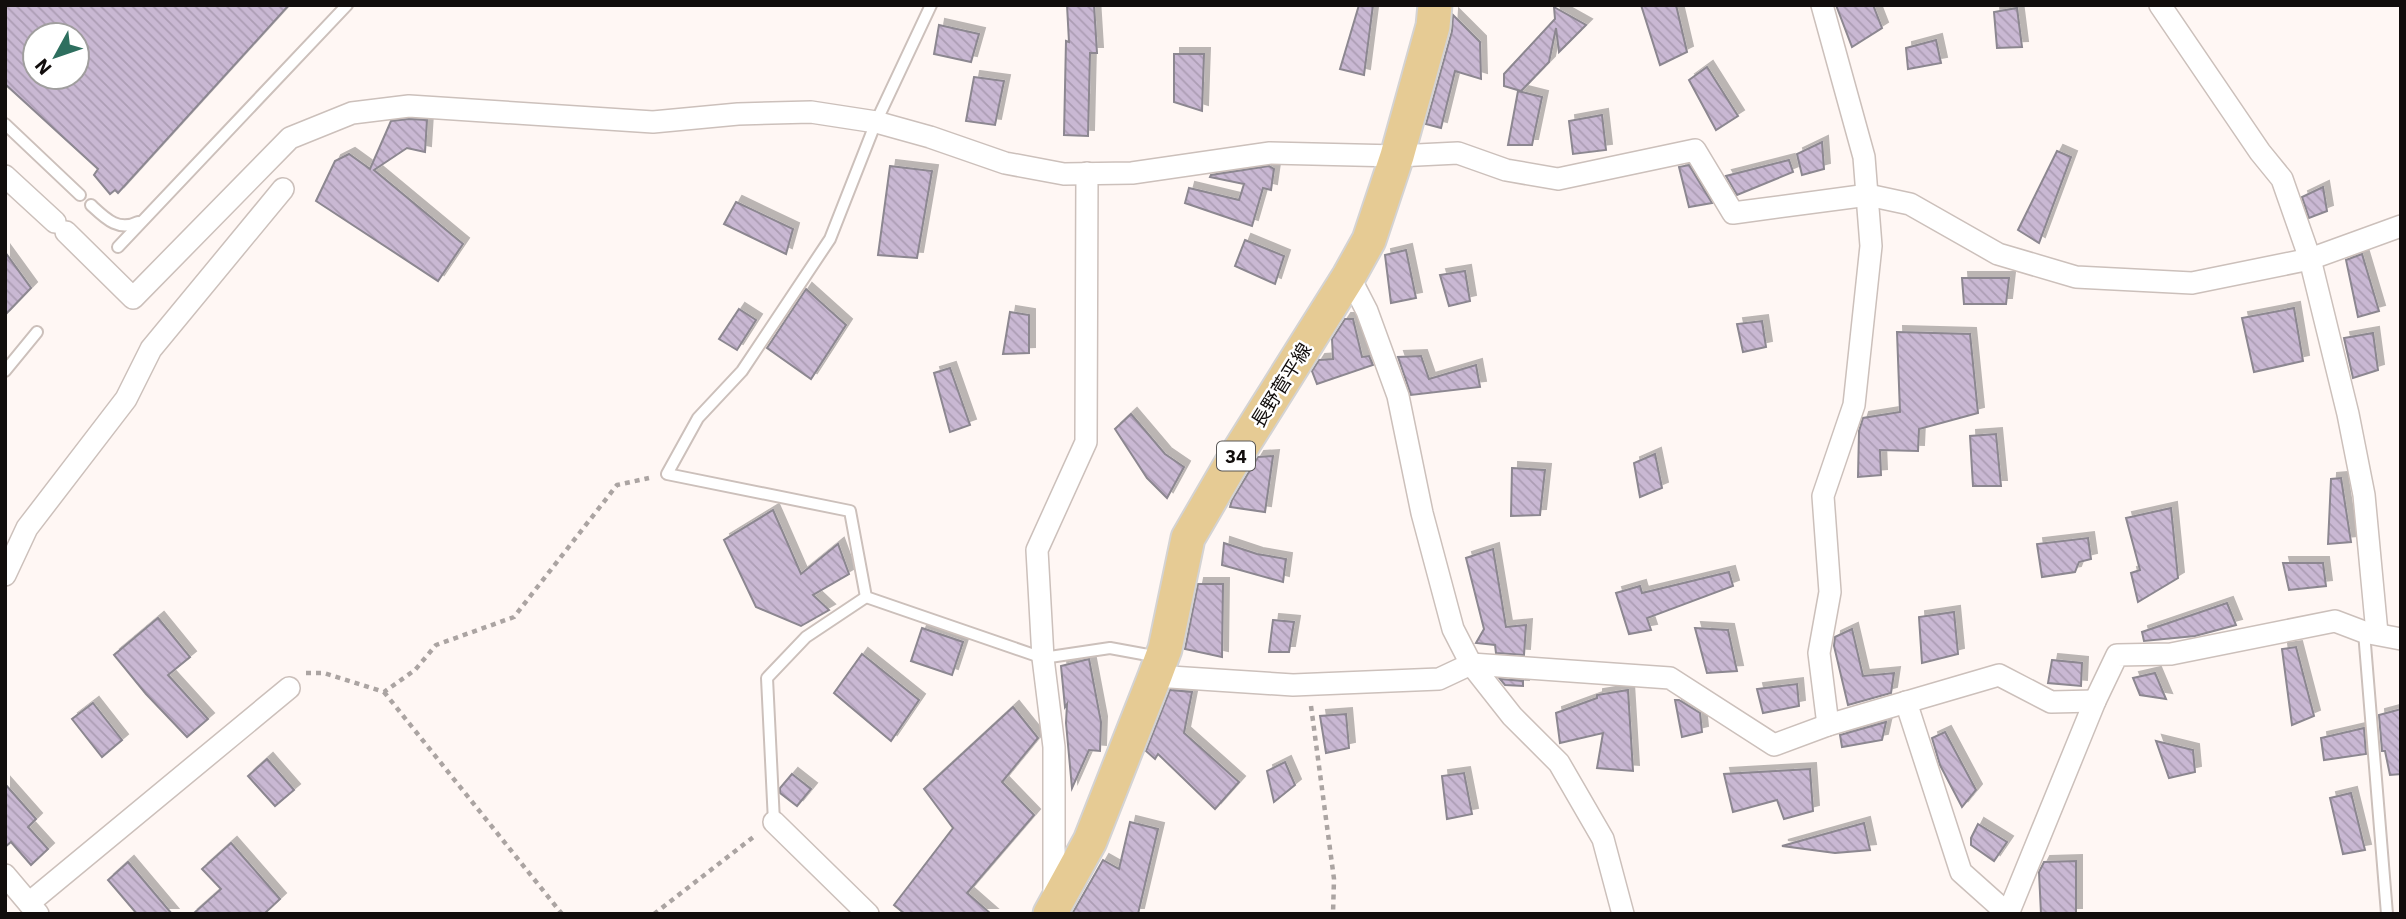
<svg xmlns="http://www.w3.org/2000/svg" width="2406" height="919" viewBox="0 0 2406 919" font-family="'IBM Plex Sans','Noto Sans JP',sans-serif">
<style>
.building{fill:url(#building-back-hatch);stroke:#8c8790;stroke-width:2;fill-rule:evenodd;filter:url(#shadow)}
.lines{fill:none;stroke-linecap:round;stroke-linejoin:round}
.lane-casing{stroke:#ccc0bb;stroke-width:14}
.street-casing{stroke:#ccc0bb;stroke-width:24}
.primary-casing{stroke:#d4d3d3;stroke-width:37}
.path{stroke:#aba4a2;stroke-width:4.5;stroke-dasharray:5 5;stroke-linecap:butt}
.lane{stroke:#fff;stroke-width:10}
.street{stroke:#fff;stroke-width:21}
.primary{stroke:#e6cb94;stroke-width:33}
.labels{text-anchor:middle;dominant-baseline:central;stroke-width:5;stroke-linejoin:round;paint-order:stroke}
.shield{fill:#fff;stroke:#585655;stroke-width:2}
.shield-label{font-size:18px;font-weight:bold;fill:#110d0c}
.street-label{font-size:19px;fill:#110d0c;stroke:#fff}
</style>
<defs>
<pattern id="building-back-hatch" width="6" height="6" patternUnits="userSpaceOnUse" patternTransform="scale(1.75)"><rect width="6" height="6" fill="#c9b8d3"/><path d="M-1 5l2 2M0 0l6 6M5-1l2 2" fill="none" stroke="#ac9db4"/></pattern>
<filter id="shadow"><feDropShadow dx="6" dy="-6" stdDeviation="0" flood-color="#0004"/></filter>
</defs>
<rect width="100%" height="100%" fill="#fff7f4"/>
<g class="building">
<path d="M5,5H289L118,193L115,190L110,194L94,175L98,169L5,84ZM35,35H77V77H35Z"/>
<path d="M1067,5H1094L1097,53H1090L1088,136L1064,135L1066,41L1069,42Z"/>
<path d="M1359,5H1373L1364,75L1340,69Z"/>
<path d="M1641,5H1676L1687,52L1660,65Z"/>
<path d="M1836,5H1873L1882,28L1852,47Z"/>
<path d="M1554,7L1586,25L1559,52L1556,28L1549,62L1521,91L1504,86V74L1555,19Z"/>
<path d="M2017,8L2022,47L1997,48L1994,12Z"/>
<path d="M1453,15L1480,42L1481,79L1455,71L1441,128L1426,124L1452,31Z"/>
<path d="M939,25L979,34L971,62L934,54Z"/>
<path d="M1936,40L1941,63L1908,69L1906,48Z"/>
<path d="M1174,54H1204L1202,111L1174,102Z"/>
<path d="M1707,67L1738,116L1716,130L1689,80Z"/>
<path d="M974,77L1004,81L995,125L966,121Z"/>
<path d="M1518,91L1542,97L1532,145H1508Z"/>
<path d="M1602,115L1606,150L1573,154L1569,121Z"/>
<path d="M409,119L427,120L425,152L407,148L374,170L463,244L438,281L316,201L335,161L349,154L370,169L391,121Z"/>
<path d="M1822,142L1824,169L1802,175L1797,154Z"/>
<path d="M2057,151L2071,157L2039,243L2018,230Z"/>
<path d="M1789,160L1793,172L1737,195L1726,176Z"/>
<path d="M1689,165L1712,203L1689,207L1679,167Z"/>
<path d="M890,166L932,171L917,258L878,255Z"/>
<path d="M1269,166L1274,169L1271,190L1263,188L1252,226L1185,203L1189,188L1239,200L1244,184L1210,177L1211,175Z"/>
<path d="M2323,187L2327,211L2309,218L2302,197Z"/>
<path d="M736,202L793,229L786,254L724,224Z"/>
<path d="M1245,240L1284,256L1275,284L1235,266Z"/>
<path d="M1406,250L1416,298L1391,303L1385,255Z"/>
<path d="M5,252L31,288L5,315Z"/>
<path d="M2362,254L2379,311L2358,317L2346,260Z"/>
<path d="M1465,271L1470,301L1449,306L1440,275Z"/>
<path d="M1962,278H2009L2006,304H1964Z"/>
<path d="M806,289L846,325L811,379L767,348Z"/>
<path d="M2294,308L2303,361L2254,372L2242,318Z"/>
<path d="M739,309L756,320L737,350L719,339Z"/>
<path d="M1010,312L1029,315V353L1003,354Z"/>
<path d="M1345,319H1353L1362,357L1369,356L1373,365L1317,384L1312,371L1319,360L1333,359L1332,339Z"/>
<path d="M1762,321L1766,347L1743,352L1737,324Z"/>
<path d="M1897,332L1970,334L1978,413L1919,429L1918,451L1880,450L1881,475L1858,477L1859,431L1863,418L1900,412Z"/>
<path d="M2373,333L2378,370L2353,378L2344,338Z"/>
<path d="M1421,356L1429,379L1476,365L1480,387L1411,395L1398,357Z"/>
<path d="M950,368L970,425L950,432L934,373Z"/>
<path d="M1131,414L1165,454L1184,467L1167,498L1147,478L1115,429Z"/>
<path d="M1996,434L2001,486H1973L1970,436Z"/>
<path d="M1655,454L1662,488L1640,497L1634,463Z"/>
<path d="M1273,456L1265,512L1230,507L1232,500L1258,457Z"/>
<path d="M1512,468L1545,470L1540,515L1511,516Z"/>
<path d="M2341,478L2351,542L2328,544L2331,479Z"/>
<path d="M2171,508L2178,578L2138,602L2131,573L2140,570L2126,518Z"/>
<path d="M773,510L801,574L838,544L849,574L813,595L829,610L801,626L756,607L724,540Z"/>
<path d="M2088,538L2091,559L2079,562L2075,572L2042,577L2037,544Z"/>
<path d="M1224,543L1257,554L1286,559L1283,582L1222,565Z"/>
<path d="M1493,549L1506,627L1526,625L1524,655L1496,653L1495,645L1476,643L1484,629L1466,558Z"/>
<path d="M2283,563H2323L2326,586L2289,590Z"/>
<path d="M1729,572L1733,586L1647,618L1651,630L1629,634L1616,593L1640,586L1642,593Z"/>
<path d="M1198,584H1223L1222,657L1185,649Z"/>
<path d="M2227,603L2236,625L2195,636L2144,641L2142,632Z"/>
<path d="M1954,612L1958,654L1922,663L1919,617Z"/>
<path d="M158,618L190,657L168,675L208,719L187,737L146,694L114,655Z"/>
<path d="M1273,620L1294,622L1289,652H1269Z"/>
<path d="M922,628L963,642L952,675L911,661Z"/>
<path d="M1695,628L1728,630L1737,671L1707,673Z"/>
<path d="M1852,629L1863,676L1894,673L1891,693L1848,705L1834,646L1835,637Z"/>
<path d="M2296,647L2314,716L2292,725L2282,649Z"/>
<path d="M862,654L919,700L891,741L834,693Z"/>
<path d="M1089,659L1101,722L1100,751L1089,750L1072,788L1066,723L1067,704L1065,707L1061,666Z"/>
<path d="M2052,660L2082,663L2081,686L2048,683Z"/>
<path d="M2155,673L2166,699L2140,695L2133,678Z"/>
<path d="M1500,679L1523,681V686L1505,685Z"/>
<path d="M1797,684L1799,706L1763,713L1757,689Z"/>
<path d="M1170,690L1192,692L1184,733L1239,782L1215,809L1158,754L1155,759L1146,751Z"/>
<path d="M1628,690L1633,771L1597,768L1603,733L1560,743L1556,713L1597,698V695Z"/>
<path d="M1675,700H1679L1700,713L1702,732L1682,737Z"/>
<path d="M93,703L122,740L102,757L72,719Z"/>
<path d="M1013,707L1038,738L1002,782L1034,815L967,893L991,914H905L894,905L953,828L924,789Z"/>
<path d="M2401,709V774L2390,775L2385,751H2382L2379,715Z"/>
<path d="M1346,714L1349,748L1326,753L1320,716Z"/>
<path d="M1886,722L1882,740L1842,747L1840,735Z"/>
<path d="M2364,728L2366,754L2324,760L2321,738Z"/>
<path d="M1945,732L1976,790L1962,807L1940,765L1932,738Z"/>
<path d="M2156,741L2193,750L2195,772L2169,778Z"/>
<path d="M267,759L294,790L275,806L248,776Z"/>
<path d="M1285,762L1295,785L1274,802L1267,771Z"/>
<path d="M1810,769L1813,811L1784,819L1777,800L1733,812L1724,774Z"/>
<path d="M1464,773L1472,814L1447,819L1442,776Z"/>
<path d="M792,774L811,789L797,806L780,793V788Z"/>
<path d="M5,784L36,819L28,827L48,849L31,865L11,842L5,847Z"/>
<path d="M2351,793L2365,850L2343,854L2330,798Z"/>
<path d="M1130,822L1158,829L1138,914H1072L1103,860L1119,869Z"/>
<path d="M1864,823L1870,850L1835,853L1782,846Z"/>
<path d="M1978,824L2007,842L1994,861L1971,845V838Z"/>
<path d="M231,843L280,899L264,914H193L221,889L202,869Z"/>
<path d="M2076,861V914H2041L2039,872L2044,862Z"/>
<path d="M128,862L172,914H137L108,880Z"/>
</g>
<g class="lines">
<defs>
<g id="lane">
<path d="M931,5L876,122L830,239L742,371L698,418L667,474L850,511L866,597L1043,658L1110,648L1159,657"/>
<path d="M5,124L80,195"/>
<path d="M91,205C105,218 118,232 138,222"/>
<path d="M118,247L347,5"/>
<path d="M5,371L37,332"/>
<path d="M2364,632L2387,914"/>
<path d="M774,822L767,678L806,637L866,597"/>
</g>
<g id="street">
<path d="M1822,5L1864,157L1871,246L1854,405L1823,496L1830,592L1819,653L1828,725"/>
<path d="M2160,5L2260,152L2282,179L2310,259L2348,414L2364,495L2377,633"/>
<path d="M5,176L55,222"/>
<path d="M66,232L133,298L290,138L352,113L409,106L653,122L738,114L811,112L876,122L930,137L1005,163L1064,174L1132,173L1270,153L1397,156L1458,153L1506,170L1558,179L1695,150L1733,213L1868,195L1910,204L1998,254L2076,277L2192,283L2310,259L2401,226"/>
<path d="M1349,276L1367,311L1398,396L1422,513L1453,629L1471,664L1512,716L1559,763L1603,839L1623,914"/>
<path d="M5,575L27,528L126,399L151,349L283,189"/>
<path d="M1155,676L1293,685L1439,679L1471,664L1670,678L1774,745L1828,725L1999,675L2051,702L2095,701"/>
<path d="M1906,702L1961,872L2008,914"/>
<path d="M774,822L868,914"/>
<path d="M5,875L38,914"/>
<path d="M1054,900V747L1043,658L1037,550L1086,442L1087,173"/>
<path d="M29,903L289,688"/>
<path d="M2008,914L2095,701L2117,655L2171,654L2335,621L2364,632L2401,639"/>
</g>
<path id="primary" d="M1050,914L1090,841L1155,676L1165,649L1188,538L1231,464L1349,276L1369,240L1397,156L1433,26L1435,5"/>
</defs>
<use href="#lane" class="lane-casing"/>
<use href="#street" class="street-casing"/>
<use href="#primary" class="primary-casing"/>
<g class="path">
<path d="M306,673H324L384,692L415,670L436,645L514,617L617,485L649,478"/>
<path d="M384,692L562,914"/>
<path d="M1311,706L1334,879L1333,914"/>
<path d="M654,914L756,835"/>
</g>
<use href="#lane" class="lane"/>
<use href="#street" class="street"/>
<use href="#primary" class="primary"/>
</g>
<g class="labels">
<rect class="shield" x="1217" y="441.5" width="38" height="29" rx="5"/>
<g class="shield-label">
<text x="1236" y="456">34</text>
</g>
<g class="street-label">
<text transform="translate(1281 385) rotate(-58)">長野菅平線</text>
</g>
</g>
<rect width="2406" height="919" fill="none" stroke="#110d0c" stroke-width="14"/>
<g transform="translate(56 56) rotate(230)"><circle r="33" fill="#ffffff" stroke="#a09e9e" stroke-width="2"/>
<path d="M0-5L12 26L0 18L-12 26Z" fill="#2e6f5f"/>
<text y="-10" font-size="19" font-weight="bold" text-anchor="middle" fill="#110d0c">N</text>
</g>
</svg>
